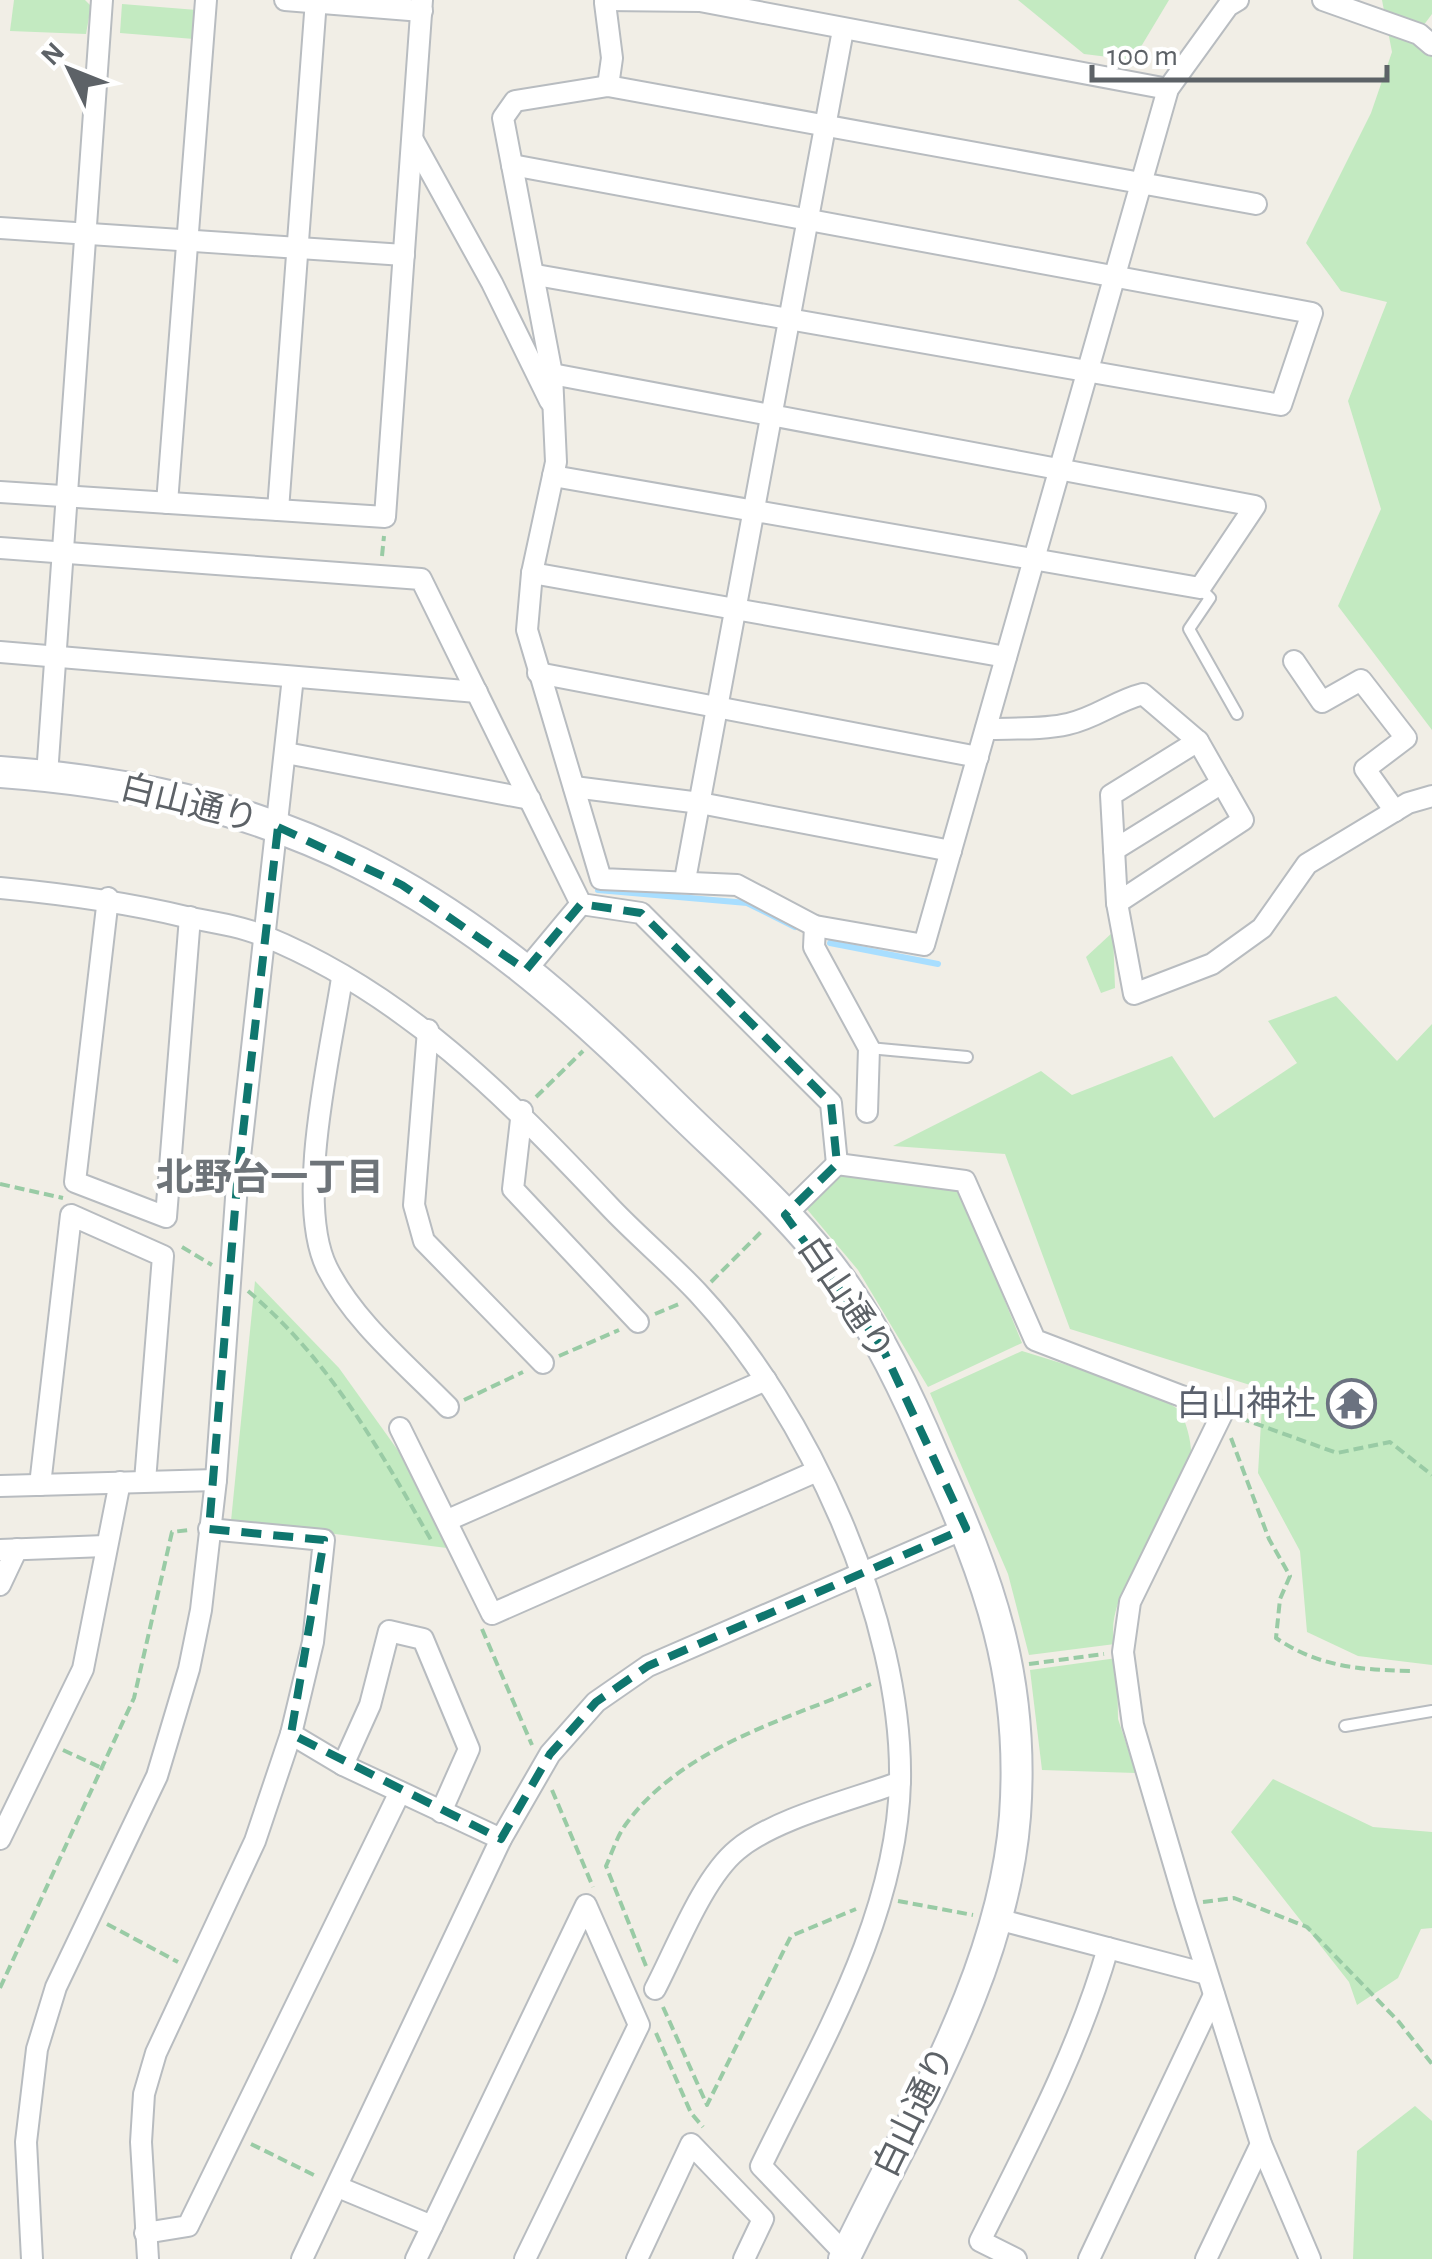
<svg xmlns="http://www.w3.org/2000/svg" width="1432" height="2259" viewBox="0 0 1432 2259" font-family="'Alegreya Sans','Noto Sans JP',sans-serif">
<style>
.green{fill:#c3eac1}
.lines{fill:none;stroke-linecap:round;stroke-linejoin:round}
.stream{stroke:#a8deff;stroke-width:6}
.lane-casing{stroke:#b8bcc0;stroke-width:14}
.street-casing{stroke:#b8bcc0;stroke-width:24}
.secondary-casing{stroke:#b9bdc3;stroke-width:34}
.path{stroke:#99cba5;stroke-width:4;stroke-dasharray:10 5;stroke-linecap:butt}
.lane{stroke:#fff;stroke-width:10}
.street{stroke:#fff;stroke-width:20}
.secondary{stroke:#fff;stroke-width:30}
.marked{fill:none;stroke:#0f766e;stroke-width:8;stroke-dasharray:20 12;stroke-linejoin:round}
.labels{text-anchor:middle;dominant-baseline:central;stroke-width:9;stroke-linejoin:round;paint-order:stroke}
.street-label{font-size:35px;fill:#5d6267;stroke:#fff}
.worship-label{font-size:35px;fill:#5b616d;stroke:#fff;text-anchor:end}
.neighbourhood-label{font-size:38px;font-weight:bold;fill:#6e7479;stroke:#fff}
</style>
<rect width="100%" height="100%" fill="#f1eee6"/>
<g class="green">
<path d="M14,0H85L91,6L86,34L10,31Z"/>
<path d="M1018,0H1169L1133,60L1084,54Z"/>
<path d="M1382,0H1432V14L1423,26L1432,47V730L1338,606L1381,509L1348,401L1387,302L1341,291L1306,243L1371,113L1392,52Z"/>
<path d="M122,4L197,10L194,39L120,33Z"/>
<path d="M1113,932L1115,988L1101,993L1086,957Z"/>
<path d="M1336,996L1397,1061L1432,1024V1665L1358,1656L1307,1632L1300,1551L1258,1473L1263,1389L1070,1329L1005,1154L893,1146L1041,1071L1072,1095L1172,1056L1214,1118L1297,1063L1268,1021Z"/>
<path d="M838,1171L959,1188L1022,1343L928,1387L858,1270L806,1208Z"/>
<path d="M255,1281L339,1368L412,1470L447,1548L231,1521Z"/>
<path d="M1022,1351L1148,1390L1181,1411C1187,1427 1194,1447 1190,1465C1179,1516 1100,1592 1115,1644L1029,1655L1008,1574L930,1393Z"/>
<path d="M1117,1658L1118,1719L1136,1773L1042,1770L1030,1670Z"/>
<path d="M1273,1779L1373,1827L1432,1832V1928L1421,1929L1398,1978L1357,2005L1349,1982L1231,1832Z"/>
<path d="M1415,2106L1432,2121V2259H1353L1357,2151Z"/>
</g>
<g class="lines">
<g class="stream">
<path d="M598,890L747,903L795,927"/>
<path d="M830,943L938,964"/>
</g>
<defs>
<g id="lane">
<path d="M1200,588L1210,598L1189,629L1237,714"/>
<path d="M869,1048L967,1057"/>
<path d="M1345,1726L1432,1711"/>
</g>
<g id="street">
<path d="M285,0L422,11"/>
<path d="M605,0L700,1L1168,89"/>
<path d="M1238,0L1228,6L1168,89L924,945L815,926L737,885L601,879L527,630L532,573L556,462L552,374L503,118L515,101L608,86L1256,204"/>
<path d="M1323,0L1419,34L1432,45"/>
<path d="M605,3L612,58L608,86"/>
<path d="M413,140L492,283L550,401"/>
<path d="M512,165L1312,313L1281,405L536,275"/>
<path d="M0,228L404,255"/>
<path d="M552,374L1255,506L1200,588L553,476"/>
<path d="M0,492L385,517L422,0"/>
<path d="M167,503L206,0"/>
<path d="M278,510L316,0"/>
<path d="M0,548L421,579L581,904L641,913L831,1103L837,1164"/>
<path d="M532,573L1006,657"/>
<path d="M0,652L477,692"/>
<path d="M1294,661L1322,702L1361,680L1406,738L1365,769L1395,811"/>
<path d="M538,673L978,757"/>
<path d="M986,729C1012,728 1043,730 1068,724C1096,718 1115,701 1143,694L1198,741L1243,820L1117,903"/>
<path d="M1198,741L1111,795L1117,903L1134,994L1212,964L1262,928L1307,864L1408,803L1432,796"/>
<path d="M286,753L530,799"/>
<path d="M47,775L102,0"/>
<path d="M574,787L700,803L951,851"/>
<path d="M1114,850L1222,783"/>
<path d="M685,880L843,30"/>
<path d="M0,888C64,894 124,902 186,917C212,922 240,926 264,936C404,993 506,1097 608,1205C636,1235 669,1262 698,1293C807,1410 903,1619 900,1781C897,1919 819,2046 761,2166L846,2255"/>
<path d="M108,898L75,1182L166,1217L190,917"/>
<path d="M815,926L814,947L869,1048L867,1112"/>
<path d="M526,970L581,904"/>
<path d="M342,978C331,1051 294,1201 327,1268C354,1322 406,1364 448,1407"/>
<path d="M428,1030L414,1205L424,1241L543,1363"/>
<path d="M522,1111L513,1189L638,1322"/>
<path d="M837,1164L965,1181L1035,1340L1223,1412L1130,1602L1123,1652L1133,1725L1186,1905L1261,2144L1310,2259"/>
<path d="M785,1215L837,1164"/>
<path d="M400,1428L492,1614L817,1471"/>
<path d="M40,1485L71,1215L163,1256L145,1481"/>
<path d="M0,1486L216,1480"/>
<path d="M448,1520L766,1380"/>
<path d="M209,1529L324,1540L313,1642L291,1734L343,1765L501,1839"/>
<path d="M0,1550L105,1546"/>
<path d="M0,1585L17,1549"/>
<path d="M343,1765L370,1705L389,1631L423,1639L469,1749L441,1812"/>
<path d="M0,1839L83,1669L120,1482"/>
<path d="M997,1919L1207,1974"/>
<path d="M655,1989C676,1949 703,1878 737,1850C775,1818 852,1800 900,1782"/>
<path d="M338,2187L432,2226L416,2259"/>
<path d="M432,2226L586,1905L639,2025L525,2259"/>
<path d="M145,2233L188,2226L400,1792"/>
<path d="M32,2259L26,2142L37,2049L56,1987L157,1776L189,1669L201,1610L216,1480L237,1184L293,677"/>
<path d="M148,2259L141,2142L144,2094L156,2053L255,1841L291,1734"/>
<path d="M302,2259L501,1839L550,1754L596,1702L648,1666L966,1528"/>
<path d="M637,2259L691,2144L763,2219L744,2259"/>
<path d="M1016,2259L980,2241C1028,2145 1078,2052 1108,1948"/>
<path d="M1089,2259L1214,1995"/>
<path d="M1206,2259L1261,2144"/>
</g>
<path id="secondary" d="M0,772C125,781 247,806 360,863C476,921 571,1004 663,1095C726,1158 798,1217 848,1291C883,1342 910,1400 934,1457C989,1581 1025,1676 1015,1816C1003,1974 911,2119 844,2259"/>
</defs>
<use href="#lane" class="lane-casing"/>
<use href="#street" class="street-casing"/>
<use href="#secondary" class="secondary-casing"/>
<g class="path">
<path d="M382,556L384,536"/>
<path d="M536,1097L583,1051"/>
<path d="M0,1184L63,1198"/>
<path d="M182,1247L212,1265"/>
<path d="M711,1282L764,1229"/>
<path d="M248,1291C330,1360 379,1449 431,1540"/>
<path d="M655,1314L679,1304"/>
<path d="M559,1356L619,1330"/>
<path d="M464,1400L523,1372"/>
<path d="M1240,1418L1337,1453L1390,1442L1432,1475"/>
<path d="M1231,1438L1269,1539L1290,1576L1280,1599L1276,1638C1320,1668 1363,1670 1414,1671"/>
<path d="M482,1629L532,1745"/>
<path d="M1029,1664L1104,1654"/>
<path d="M63,1750L104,1769"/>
<path d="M552,1790L593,1887"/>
<path d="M898,1901L973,1915"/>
<path d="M1203,1902L1234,1898L1307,1927L1399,2022L1432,2064"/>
<path d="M107,1924L178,1962"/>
<path d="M646,1966L606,1866C612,1853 617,1836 626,1824C682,1747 787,1719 871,1684"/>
<path d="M0,1988L134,1698L172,1532L189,1530"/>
<path d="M663,2007L707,2105L791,1936L856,1909"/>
<path d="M656,2033L691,2113L703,2127"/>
<path d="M251,2144L318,2177"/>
</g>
<use href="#lane" class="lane"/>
<use href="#street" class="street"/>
<use href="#secondary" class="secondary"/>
</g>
<path class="marked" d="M278,827L402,885L526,970L581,904L641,913L831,1103L837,1164L785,1215L882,1347L966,1528L648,1666L596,1702L550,1754L501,1839L291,1734L324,1540L209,1529L237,1184Z"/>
<defs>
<symbol id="temple-ring" viewBox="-11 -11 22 22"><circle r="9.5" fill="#fff" stroke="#6b7280" stroke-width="1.5"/><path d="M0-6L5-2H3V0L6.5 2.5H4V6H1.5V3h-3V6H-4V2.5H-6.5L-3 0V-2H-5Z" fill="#6b7280"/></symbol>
</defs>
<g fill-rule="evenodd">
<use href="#temple-ring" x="1324" y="1376" width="55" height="55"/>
</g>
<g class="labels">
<g class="street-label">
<text transform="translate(189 804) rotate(14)">白山通り</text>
<text transform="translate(845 1299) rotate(56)">白山通り</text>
<text transform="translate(915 2112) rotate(-64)">白山通り</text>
</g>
<g class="worship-label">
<text x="1316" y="1404">白山神社</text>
</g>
<g class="neighbourhood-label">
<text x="270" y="1179">北野台一丁目</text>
</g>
</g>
<g transform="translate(70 70) rotate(313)" stroke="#ffffff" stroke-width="8" paint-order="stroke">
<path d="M0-8L18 38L0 25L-18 38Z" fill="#5d6267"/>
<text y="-15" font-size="28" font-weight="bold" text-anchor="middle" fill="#5d6267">N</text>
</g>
<path d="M1092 65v15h295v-15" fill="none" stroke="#5d6267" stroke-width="5"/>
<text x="1107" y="65" font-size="30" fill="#5d6267" stroke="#ffffff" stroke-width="8" paint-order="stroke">100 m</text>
</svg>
